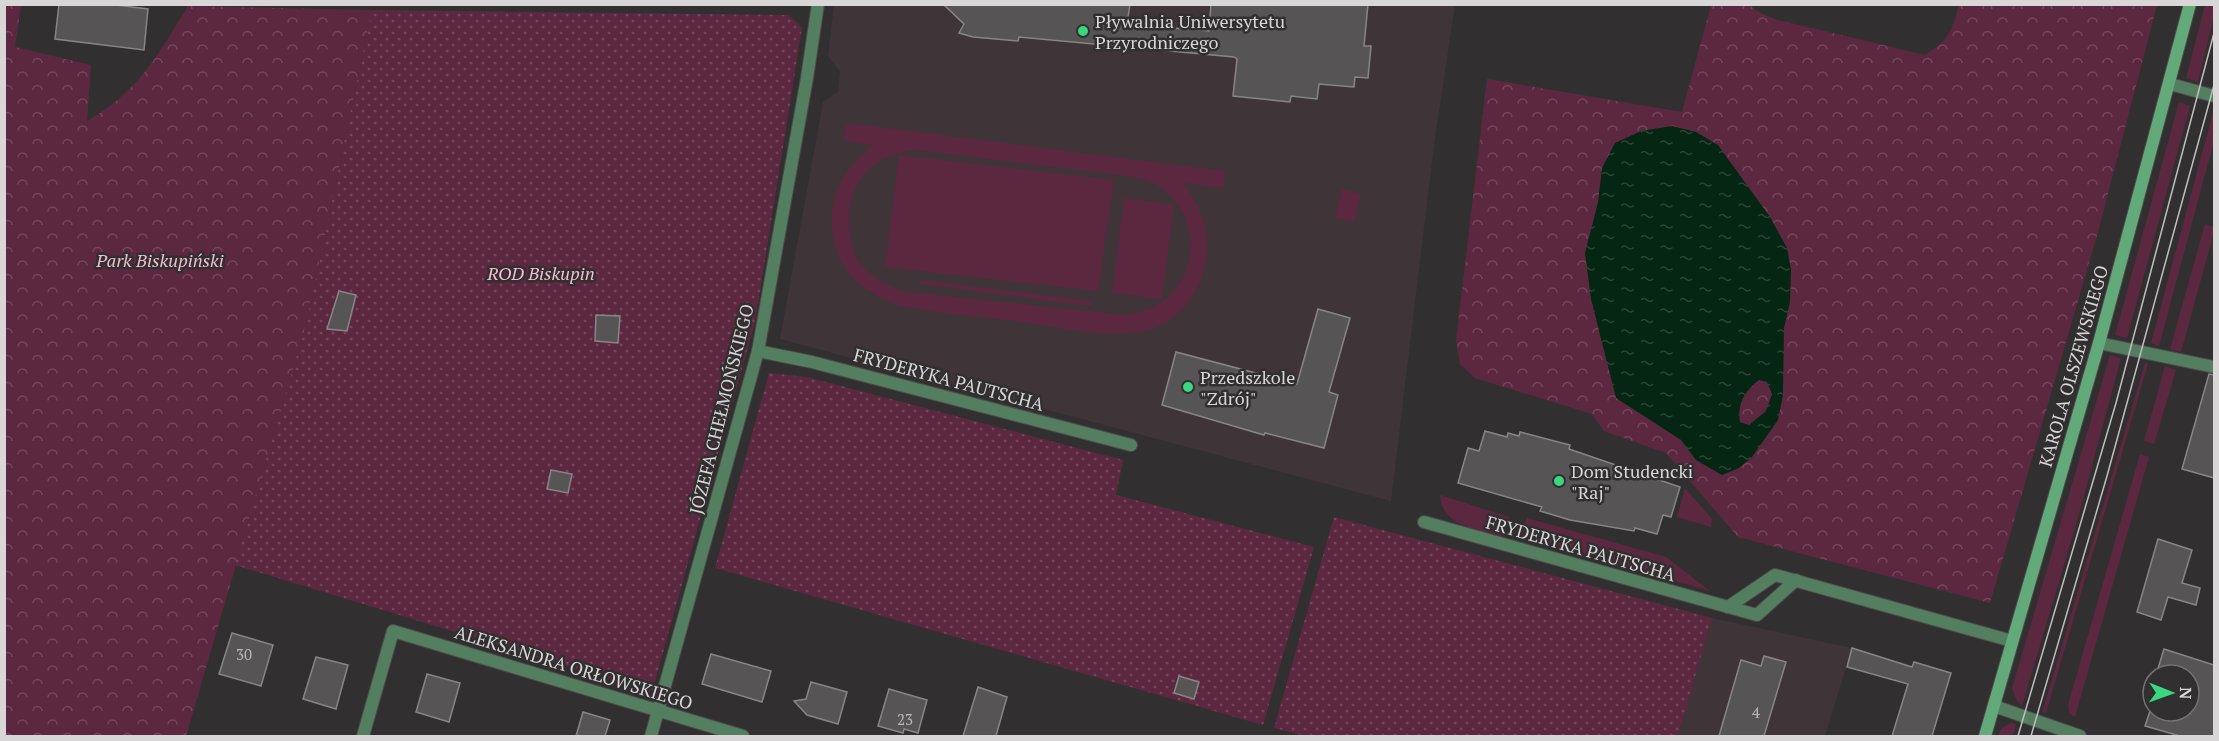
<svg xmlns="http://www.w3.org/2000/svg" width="2219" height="741" viewBox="0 0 2219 741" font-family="'PT Serif',serif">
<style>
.built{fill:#3f3539}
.grass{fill:#5c2840;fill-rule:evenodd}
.park{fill:url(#park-crowns)}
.garden{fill:url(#garden-dots)}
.water{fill:url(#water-ripples);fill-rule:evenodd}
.building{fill:#575455;stroke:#888586;stroke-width:1.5}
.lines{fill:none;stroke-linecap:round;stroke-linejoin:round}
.street-casing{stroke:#4d4a4b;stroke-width:14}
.secondary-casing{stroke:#4d4a4b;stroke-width:14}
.street{stroke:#537e60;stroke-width:12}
.secondary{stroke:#63aa7b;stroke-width:12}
.tram{stroke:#c0bebf;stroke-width:1.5}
.poi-dot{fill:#3ad77f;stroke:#322f30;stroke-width:2}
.labels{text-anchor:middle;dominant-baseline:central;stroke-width:5;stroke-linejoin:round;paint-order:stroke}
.number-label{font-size:15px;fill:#b8b6b6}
.poi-label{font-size:18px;fill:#d8d6d7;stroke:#322f30;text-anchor:start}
.park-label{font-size:18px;font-style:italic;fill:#f6bcd3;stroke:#322f30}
.street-label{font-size:18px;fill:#d8d6d7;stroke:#322f30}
</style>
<defs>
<pattern id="park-crowns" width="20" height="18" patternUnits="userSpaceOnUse" patternTransform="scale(1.5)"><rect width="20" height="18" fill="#5c2840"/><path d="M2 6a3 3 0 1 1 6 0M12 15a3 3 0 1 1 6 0" fill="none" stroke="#73465b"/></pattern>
<pattern id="garden-dots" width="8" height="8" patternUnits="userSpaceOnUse" patternTransform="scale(1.5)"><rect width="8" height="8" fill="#5c2840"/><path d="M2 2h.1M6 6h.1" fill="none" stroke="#73465b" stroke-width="1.8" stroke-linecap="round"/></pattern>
<pattern id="water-ripples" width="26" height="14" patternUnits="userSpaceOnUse" patternTransform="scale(1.5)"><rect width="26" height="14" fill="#052612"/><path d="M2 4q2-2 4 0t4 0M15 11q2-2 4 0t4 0" fill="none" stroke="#294534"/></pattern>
</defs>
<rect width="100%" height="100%" fill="#322f30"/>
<g class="built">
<path d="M834,5H1455L1434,145L1391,501L780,339L823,102L838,92L840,71L828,56Z"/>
<path d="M1712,618L1852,648L1825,736H1678Z"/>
</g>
<g class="grass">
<path d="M2205,5H2214V16L2198,82L2186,78Z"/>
<path d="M2179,102L2190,106L2127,338L2115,335Z"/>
<path d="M2214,109V141L2159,346L2151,343Z"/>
<path d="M846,123L1225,171L1223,188L1183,183C1203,209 1214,241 1203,273C1196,296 1180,317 1157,327C1117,343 1049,325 1007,320C969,315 930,313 893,304C879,296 862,289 851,276C824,245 826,194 853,164C859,157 867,151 873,145L844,141ZM917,150L1135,177C1142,179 1151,181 1157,185C1200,212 1202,273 1162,302C1152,310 1139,312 1127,315L904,292C887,285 865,275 856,257C852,251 852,242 851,235C841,187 870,154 917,150Z"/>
<path d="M899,155L1114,180L1098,291L885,267Z"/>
<path d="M1342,189L1361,194L1354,222L1335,218Z"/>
<path d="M1124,198L1174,205L1162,299L1112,293Z"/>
<path d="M2205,224L2214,227V232L2181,352L2170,349Z"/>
<path d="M921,280L1091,301V306L921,284Z"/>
<path d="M2110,355L2121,358L2078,518L2022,706L2017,701L2012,688Z"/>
<path d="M2145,363L2148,364L2046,713H2042Z"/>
<path d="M2165,366L2176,370L2154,444L2144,441Z"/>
<path d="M2140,454L2149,457L2075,717L2069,713L2068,705Z"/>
<path d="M1685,488L1712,519L1711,527L1677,517Z"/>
<path d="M1440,495L1509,517L1504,537C1478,529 1442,527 1440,495Z"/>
<path d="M1527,518L1666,557L1710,591L1521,538Z"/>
<path d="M2010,723L2016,724L2013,736H1998L2001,729Z"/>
</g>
<g class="park">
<path d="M4,5H21L15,47L91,65L87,121C140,90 157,56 188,6L372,10L306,325L186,736H5Z"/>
<path d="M1711,5H1749L1762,14L1778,20L1925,55C1949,40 1952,31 1959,5H2157L2098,232L1990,603L1738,537L1666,453L1604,431L1592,414L1475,378L1460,364L1456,341L1487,79L1682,112Z"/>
</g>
<g class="garden">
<path d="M372,10L789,15L802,28L755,322L652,692L235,565L306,325Z"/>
<path d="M769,373L807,377L1123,460L1116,495L1314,547L1263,725L715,568Z"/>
<path d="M1334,517L1712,618L1678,736H1305L1274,728Z"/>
</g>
<path class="water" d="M1672,126L1696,132L1718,145L1770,217L1787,248L1791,270L1790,302L1784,328L1783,395L1778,420L1752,457L1739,468L1722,475L1696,460L1681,440L1616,398L1591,299L1585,253L1598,202L1602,168L1615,143L1641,131ZM1759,380L1767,382L1772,394L1766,411L1749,425L1740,422C1737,403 1745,391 1759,380Z"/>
<g class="building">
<path d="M59,4H108L148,9L144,50L55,39Z"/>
<path d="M943,4H1130L1127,24L1209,31L1211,4H1368L1364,46H1371L1368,78L1355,77L1354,87L1319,84L1317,99L1291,96L1290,102L1233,96L1237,59L1234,57L1019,37L1018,41L973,37L959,33L964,24Z"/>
<path d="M339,291L356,295L347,331L327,329Z"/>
<path d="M1318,309L1350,318L1329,392L1338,395L1324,448L1265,433L1264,435L1162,405L1176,352L1297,384Z"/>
<path d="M596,315L620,316L618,343L595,341Z"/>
<path d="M2209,374L2214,375V478L2182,469Z"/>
<path d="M1485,431L1507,437L1508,433L1519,436L1520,432L1570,445L1569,449L1680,487L1671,517L1663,515L1657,534L1635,528L1634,531L1570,520L1540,511L1542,507L1458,483L1468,448L1479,451Z"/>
<path d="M551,470L572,474L568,493L547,489Z"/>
<path d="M2158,539L2192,550L2182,583L2200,588L2196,605L2168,597L2161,620L2137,612Z"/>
<path d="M232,633L273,645L261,686L219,674Z"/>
<path d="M1852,648L1912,667L1914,662L1951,673L1932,736H1892L1908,684L1847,667Z"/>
<path d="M2164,649L2214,665V736H2180L2145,726L2150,711H2189V675H2156Z"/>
<path d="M711,654L771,671L762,702L702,684Z"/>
<path d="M1764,656L1786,662L1764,736H1719L1741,660L1761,666Z"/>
<path d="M316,657L348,665L336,709L303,699Z"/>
<path d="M427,674L460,683L449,722L416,712Z"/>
<path d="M1179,676L1199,682L1194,699L1174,693Z"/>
<path d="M811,682L847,692L838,724L807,715L794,701L806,699Z"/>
<path d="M978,687L1007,697L996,736H963Z"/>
<path d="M889,689L927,700L918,733L904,729L903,733L878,726Z"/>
<path d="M583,712L610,720L605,736H576Z"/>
</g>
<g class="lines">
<defs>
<g id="street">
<path d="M2170,84L2214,96"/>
<path d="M2099,343L2214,367"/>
<path d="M758,351L812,362L1131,445"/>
<path d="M1424,522L1757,615L1796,580"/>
<path d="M1728,607L1775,575L2012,641"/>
<path d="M1994,706L2080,736"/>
<path d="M363,736L393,631L743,736"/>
<path d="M651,736L758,351L807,78L818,4"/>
</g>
<path id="secondary" d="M1985,736L2099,343L2190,4"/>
</defs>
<use href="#street" class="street-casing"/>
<use href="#secondary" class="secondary-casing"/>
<use href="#street" class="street"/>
<use href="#secondary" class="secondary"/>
<g class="tram">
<path d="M2018,736L2116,403L2214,33"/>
<path d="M2031,736L2107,476L2214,85"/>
</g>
</g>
<g class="poi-dot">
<circle cx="1083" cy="31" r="6"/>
<circle cx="1188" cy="387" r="6"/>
<circle cx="1559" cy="481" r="6"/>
</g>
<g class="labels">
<g class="number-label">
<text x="244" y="654">30</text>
<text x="1756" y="712">4</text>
<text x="905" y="719">23</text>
</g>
<g class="poi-label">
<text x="1095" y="21">Pływalnia Uniwersytetu<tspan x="1095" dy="21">Przyrodniczego</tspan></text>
<text x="1200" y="377">Przedszkole<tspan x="1200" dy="21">"Zdrój"</tspan></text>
<text x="1571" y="471">Dom Studencki<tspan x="1571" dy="21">"Raj"</tspan></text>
</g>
<g class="park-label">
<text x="160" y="260">Park Biskupiński</text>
<text x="541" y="273">ROD Biskupin</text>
</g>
<g class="street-label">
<text transform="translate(2073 366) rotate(-74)">KAROLA OLSZEWSKIEGO</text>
<text transform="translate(949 379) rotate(15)">FRYDERYKA PAUTSCHA</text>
<text transform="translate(721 409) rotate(-76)">JÓZEFA CHEŁMOŃSKIEGO</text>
<text transform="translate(1581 548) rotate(16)">FRYDERYKA PAUTSCHA</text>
<text transform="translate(574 667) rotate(17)">ALEKSANDRA ORŁOWSKIEGO</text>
</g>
</g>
<rect width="2219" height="741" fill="none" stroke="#d8d6d7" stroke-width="12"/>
<g transform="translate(2171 693) rotate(91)"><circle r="28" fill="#322f30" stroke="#747273" stroke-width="1.5"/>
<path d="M0-4.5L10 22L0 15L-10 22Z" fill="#3ad77f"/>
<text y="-9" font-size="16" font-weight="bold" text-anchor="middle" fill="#d8d6d7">N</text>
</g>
</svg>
